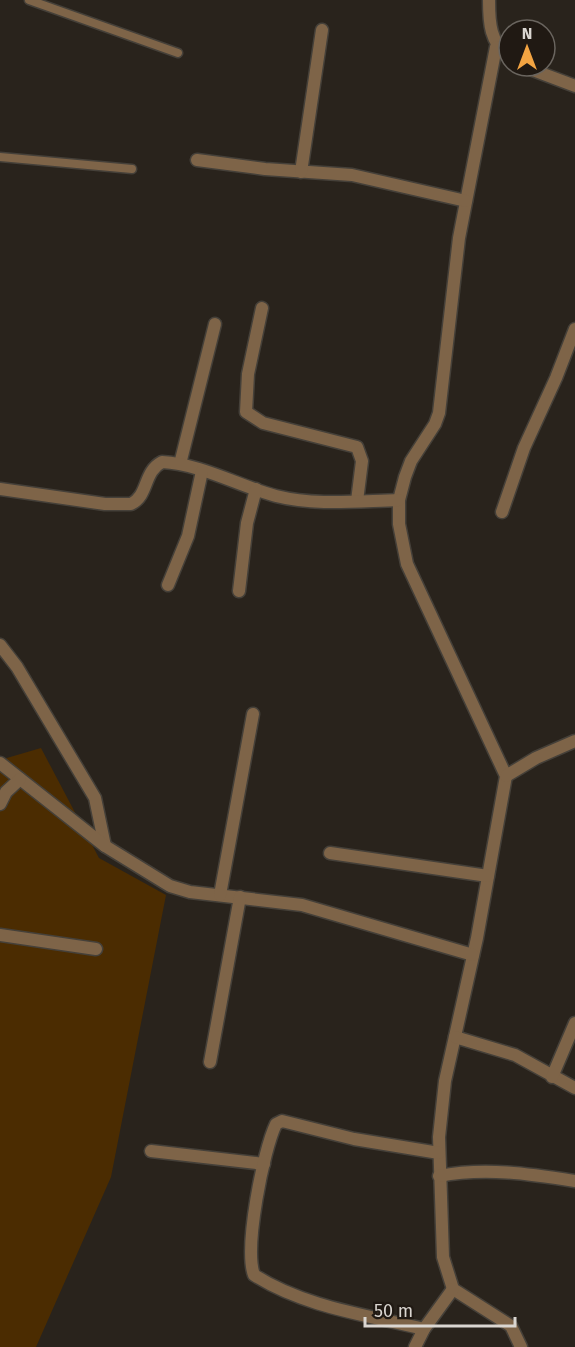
<svg xmlns="http://www.w3.org/2000/svg" width="575" height="1347" viewBox="0 0 575 1347" font-family="'Fira Sans',sans-serif">
<style>
.green{fill:#4b2c01}
.lines{fill:none;stroke-linecap:round;stroke-linejoin:round}
.lane-casing{stroke:#454039;stroke-width:11}
.street-casing{stroke:#454039;stroke-width:15}
.lane{stroke:#7e6448;stroke-width:8}
.street{stroke:#7e6448;stroke-width:12}
</style>
<rect width="100%" height="100%" fill="#29231c"/>
<path class="green" d="M41,748L99,858L166,895L111,1177L36,1347H0V760Z"/>
<g class="lines">
<defs>
<g id="lane">
<path d="M29,0L178,53"/>
<path d="M0,157L132,169"/>
</g>
<g id="street">
<path d="M489,0C489,24 490,41 509,58"/>
<path d="M496,47L459,238L439,413L435,424L411,461L405,477L399,500V524L407,564L506,776L477,938L445,1081L439,1137L443,1257L453,1289L511,1326L521,1347"/>
<path d="M522,66L575,86"/>
<path d="M197,160L265,169L352,175L466,201"/>
<path d="M301,172L322,30"/>
<path d="M262,308L248,374L246,412L263,423L357,447L362,461L357,501"/>
<path d="M180,464L215,324"/>
<path d="M0,489L105,504H131C149,495 143,472 162,462C201,464 239,486 276,496C316,506 358,501 399,500"/>
<path d="M502,512L524,448L556,378L575,329"/>
<path d="M168,585L188,536L202,471"/>
<path d="M239,591L247,523L256,489"/>
<path d="M0,645L17,667L95,798L105,846"/>
<path d="M0,763L105,846L170,886L190,892L302,905L473,955"/>
<path d="M506,776L536,758L575,741"/>
<path d="M0,804L6,792L20,779"/>
<path d="M330,853L488,876"/>
<path d="M220,895L253,714"/>
<path d="M0,935L96,949"/>
<path d="M455,1037L515,1055L575,1088"/>
<path d="M210,1062L240,897"/>
<path d="M552,1077L575,1023"/>
<path d="M151,1151L264,1164"/>
<path d="M439,1176C485,1167 530,1174 575,1181"/>
<path d="M424,1329C367,1315 304,1307 254,1275C244,1248 263,1151 276,1124L282,1121L354,1139L439,1153"/>
<path d="M415,1347L424,1329L453,1289"/>
</g>
</defs>
<use href="#lane" class="lane-casing"/>
<use href="#street" class="street-casing"/>
<use href="#lane" class="lane"/>
<use href="#street" class="street"/>
</g>
<g transform="translate(527 48)"><circle r="28" fill="#201913" stroke="#6a655f" stroke-width="1.5"/>
<path d="M0-4.5L10 22L0 15L-10 22Z" fill="#f3a442"/>
<text y="-9" font-size="16" font-weight="bold" text-anchor="middle" fill="#dad6d1">N</text>
</g>
<path d="M365 1317v9h150v-9" fill="none" stroke="#dad6d1" stroke-width="3"/>
<text x="374" y="1317" font-size="18" fill="#dad6d1" stroke="#201913" stroke-width="4.5" paint-order="stroke">50 m</text>
</svg>
